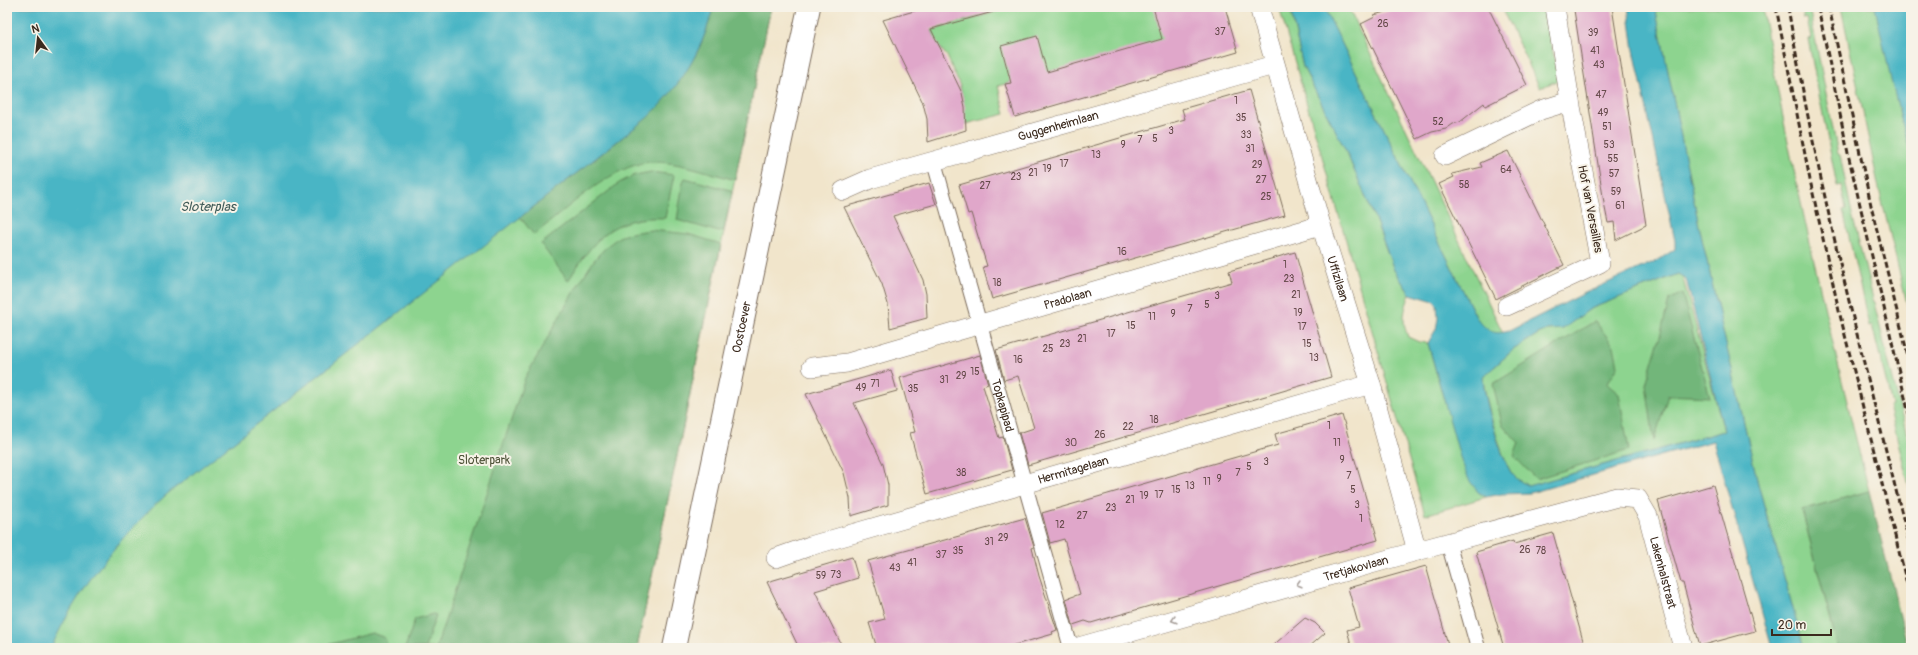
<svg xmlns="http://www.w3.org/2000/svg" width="1918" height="655" viewBox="0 0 1918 655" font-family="Pangolin,sans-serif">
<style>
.green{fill:#8dd48f;stroke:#647f56}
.forest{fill:#72b67a;stroke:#56704c}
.water{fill:#48b5c5;stroke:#427072;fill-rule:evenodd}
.building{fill:#e0a7ca}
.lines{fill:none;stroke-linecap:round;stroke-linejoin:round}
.pedestrian-casing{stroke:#7b6b5b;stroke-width:16}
.minor-casing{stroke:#7b6b5b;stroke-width:20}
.secondary-casing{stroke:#7b6b5b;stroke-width:24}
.pedestrian{stroke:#fff;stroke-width:14}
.minor{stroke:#fff;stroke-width:19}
.secondary{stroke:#fff;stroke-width:22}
.rail{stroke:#3b2a1e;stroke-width:3;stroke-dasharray:6 3;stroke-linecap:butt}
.oneway{stroke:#a79f9a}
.labels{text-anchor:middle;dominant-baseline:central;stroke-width:4;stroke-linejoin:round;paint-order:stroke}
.number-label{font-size:10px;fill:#644949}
.street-label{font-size:12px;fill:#3b2a1e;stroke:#f7f3e8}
.park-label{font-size:12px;fill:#50543a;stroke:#f7f3e8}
.water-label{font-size:13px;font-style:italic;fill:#405b58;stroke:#f7f3e8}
</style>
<rect width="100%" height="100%" fill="#f7f3e8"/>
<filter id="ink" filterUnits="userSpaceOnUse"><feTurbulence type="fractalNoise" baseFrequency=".025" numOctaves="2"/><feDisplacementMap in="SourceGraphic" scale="8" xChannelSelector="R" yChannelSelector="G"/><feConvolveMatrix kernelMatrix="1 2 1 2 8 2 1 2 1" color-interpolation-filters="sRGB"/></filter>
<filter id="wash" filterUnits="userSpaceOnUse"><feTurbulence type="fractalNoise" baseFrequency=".012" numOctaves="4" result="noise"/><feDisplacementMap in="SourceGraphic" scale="16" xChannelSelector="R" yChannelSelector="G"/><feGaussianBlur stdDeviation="0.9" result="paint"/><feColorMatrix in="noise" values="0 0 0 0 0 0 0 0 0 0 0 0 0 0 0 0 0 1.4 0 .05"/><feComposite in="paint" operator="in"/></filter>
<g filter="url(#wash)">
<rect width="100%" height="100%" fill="#f1e5cb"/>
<g class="green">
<path d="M658,7H771L637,648H14L42,582Z"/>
<path d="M1013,7H1189L1203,54L1158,42L998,86L1005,114L962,125L964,106L960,86L947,56L937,44L932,30Z"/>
<path d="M1279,7H1290L1303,67L1345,149L1374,216L1394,270L1410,294C1404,311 1401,319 1408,337L1419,342L1428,343L1444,400L1478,492L1486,497L1425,515Z"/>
<path d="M1324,7H1348L1503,333C1489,336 1483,327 1476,317Z"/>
<path d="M1501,7H1545L1558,80L1540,88Z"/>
<path d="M1655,7H1762C1791,170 1829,331 1869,491L1802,510L1838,648H1804L1758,484L1699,226Z"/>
<path d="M1802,7H1809L1838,154L1840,155L1852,214L1911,452V494L1889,406L1892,405L1872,325L1869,326L1843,210L1846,209L1841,185L1837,186L1808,39L1811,38L1807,18L1804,19Z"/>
<path d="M1841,7H1911V320L1879,189Z"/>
<path d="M1678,274L1682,275L1724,431L1528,486C1523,483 1517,480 1513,475C1502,462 1484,395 1483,377L1513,350L1538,334L1547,330L1563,329L1590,309Z"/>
</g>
<g class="forest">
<path d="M713,7H771L735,180C710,173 677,161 651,162C613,164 564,211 534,235L520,217C546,197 573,176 599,156C655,112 696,79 713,7Z"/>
<path d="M651,172L674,175L665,218C611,215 594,240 568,281L541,244L619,183L635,175Z"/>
<path d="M685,178L730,190L732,193L724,230L719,232L677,220L683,182Z"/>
<path d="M651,230L688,234L721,244L637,648H436L525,378L574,291L595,259L607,246L619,237L630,233Z"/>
<path d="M1682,293L1710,397L1668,395L1654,441L1646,384L1661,333L1669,300Z"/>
<path d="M1595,321L1614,346L1618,366L1607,384L1619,394L1629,450L1536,479L1514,456L1519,443L1502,424L1493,384Z"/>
<path d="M1869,491L1908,648H1838L1802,510Z"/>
<path d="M433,614L436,615L425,648H405L415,619Z"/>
<path d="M372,633L385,638L388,648H315Z"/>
</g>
<g class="water">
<path d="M7,7H713C703,51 680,87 647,118L166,495C118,539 78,588 51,648H7Z"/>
<path d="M1290,7H1324L1476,317C1486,330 1492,336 1509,331L1585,293L1660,259L1675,249V241L1634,50L1628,7H1655L1699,226L1758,484L1804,648H1772L1713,441L1530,493L1502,494L1486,497L1478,492L1469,480L1460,457L1428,343L1436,329L1438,318L1437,305L1434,301L1410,294L1394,270L1374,216L1345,149L1303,67ZM1678,274L1686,279L1724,431L1528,486C1524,483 1517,480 1513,475C1502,463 1483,395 1483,377L1513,350L1538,334L1547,330L1563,329L1590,309Z"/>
<path d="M1875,7H1911V156L1891,80Z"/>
</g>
<g id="blocks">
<g class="building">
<path d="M928,7H992L993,12L931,29L962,93L965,107L966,130L928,142L927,119L923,103L883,20Z"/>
<path d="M1153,7H1225L1238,52L1015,117L1005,84L1011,83L1001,46L1037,36L1047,72L1162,39Z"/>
<path d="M1403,7H1488L1527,85L1485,106L1484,103L1460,122L1453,124L1446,129L1432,132L1417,139L1361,24L1375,17L1374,15Z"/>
<path d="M1580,7H1612L1646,225L1616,240L1614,222L1608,223L1604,203L1574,10L1580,9Z"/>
<path d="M1249,90L1285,215L992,299L983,267L987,266L971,213L968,214L959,185L1185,119L1182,109Z"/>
<path d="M1508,151L1564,265L1496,299L1439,184L1454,177L1452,174L1482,167L1480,163Z"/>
<path d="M929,183L936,204L893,216L923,280L926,294L927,318L890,328L888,304L882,284L844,207Z"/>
<path d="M1295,252L1331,377L1028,465L1019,433L1034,428L1018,376L1004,380L996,350L1232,282L1229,271Z"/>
<path d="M980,355L988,384L983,386L999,438L1003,437L1012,470L927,494L910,433L915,432L900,378Z"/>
<path d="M891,370L897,391L854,403L883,464L888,485V505L851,516L850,498L844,473L806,394Z"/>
<path d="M1342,415L1378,540L1108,618L1091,623L1085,621L1073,625L1066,599L1080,594L1064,539L1050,543L1042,513L1278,445L1275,434Z"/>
<path d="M1713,485L1755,631L1700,646L1683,583H1681L1658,501Z"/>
<path d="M1025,518L1034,547L1032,548L1039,576L1057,630L1052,632L1053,634L1004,648H877L869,623L885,619L868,561Z"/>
<path d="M1553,533L1585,648H1504L1476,552L1513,541L1514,544Z"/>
<path d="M852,557L858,578L815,591L843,648H799L767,582Z"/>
<path d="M1426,566L1449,648H1352L1347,630L1359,627L1348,588Z"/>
<path d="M1305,618L1315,623L1325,633L1308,648H1270Z"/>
</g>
</g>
</g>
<g filter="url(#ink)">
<use href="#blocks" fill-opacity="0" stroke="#7b6b5b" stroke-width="1"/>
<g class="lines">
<defs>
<g id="pedestrian">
<path id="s1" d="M934,162L1071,648"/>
<path d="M1448,542L1478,648"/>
</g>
<g id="minor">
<path id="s2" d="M1259,7L1321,225L1371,384L1417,551"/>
<path d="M1445,156L1541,110L1570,101"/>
<path id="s3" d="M843,191L870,179L1274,65"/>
<path d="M1507,306L1600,263L1570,101L1555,7"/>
<path id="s4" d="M812,367L847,363L1321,225"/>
<path id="s5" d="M776,558L810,546L1371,384"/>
<path id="s6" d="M1075,648L1417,551L1617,497L1638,499L1648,516L1683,648"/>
</g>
<g id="secondary">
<path id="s7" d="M674,648L809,7"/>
</g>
</defs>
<use href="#pedestrian" class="pedestrian-casing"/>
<use href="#minor" class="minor-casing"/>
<use href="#secondary" class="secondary-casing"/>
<use href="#pedestrian" class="pedestrian"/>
<use href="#minor" class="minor"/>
<use href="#secondary" class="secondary"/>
<g class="rail">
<path d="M1776,7L1810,180L1839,311L1911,600"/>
<path d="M1788,7C1818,190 1866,370 1911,550"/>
<path d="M1818,7L1849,158L1911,423"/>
<path d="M1829,7L1872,210L1911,368"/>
</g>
</g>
<defs><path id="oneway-chevron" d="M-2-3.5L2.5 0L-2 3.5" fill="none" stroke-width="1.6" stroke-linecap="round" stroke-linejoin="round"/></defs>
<g class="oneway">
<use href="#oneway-chevron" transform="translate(1299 584) rotate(164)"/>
<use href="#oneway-chevron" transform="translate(1174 620) rotate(164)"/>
</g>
</g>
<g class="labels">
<g class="number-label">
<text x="1383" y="24">26</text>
<text x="1220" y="32">37</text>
<text x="1593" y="33">39</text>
<text x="1595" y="51">41</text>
<text x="1599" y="65">43</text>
<text x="1601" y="95">47</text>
<text x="1236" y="101">1</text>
<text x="1603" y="113">49</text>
<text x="1241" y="118">35</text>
<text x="1438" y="122">52</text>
<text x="1607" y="127">51</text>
<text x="1171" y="131">3</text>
<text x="1246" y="135">33</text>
<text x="1155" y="139">5</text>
<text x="1140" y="140">7</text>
<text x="1123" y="145">9</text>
<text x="1609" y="145">53</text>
<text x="1250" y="149">31</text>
<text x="1096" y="155">13</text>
<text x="1613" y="159">55</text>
<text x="1064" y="164">17</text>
<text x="1257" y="165">29</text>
<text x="1047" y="169">19</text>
<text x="1506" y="170">64</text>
<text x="1033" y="173">21</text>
<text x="1614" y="174">57</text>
<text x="1016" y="177">23</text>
<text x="1261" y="180">27</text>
<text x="1464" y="185">58</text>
<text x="985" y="186">27</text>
<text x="1616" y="192">59</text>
<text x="1266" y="197">25</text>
<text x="1620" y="206">61</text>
<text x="1122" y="252">16</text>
<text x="1285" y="265">1</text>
<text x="1289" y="279">23</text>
<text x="997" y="283">18</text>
<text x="1296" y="295">21</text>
<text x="1217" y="296">3</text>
<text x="1207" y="305">5</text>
<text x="1190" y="309">7</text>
<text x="1298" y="313">19</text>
<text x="1173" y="314">9</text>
<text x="1152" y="317">11</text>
<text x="1131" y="326">15</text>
<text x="1302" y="327">17</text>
<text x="1111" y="334">17</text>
<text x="1082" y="339">21</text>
<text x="1065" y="344">23</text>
<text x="1307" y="344">15</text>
<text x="1048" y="349">25</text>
<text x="1314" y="358">13</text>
<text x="1018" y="360">16</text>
<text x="975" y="372">15</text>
<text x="961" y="376">29</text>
<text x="944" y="380">31</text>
<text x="875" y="384">71</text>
<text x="861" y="388">49</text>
<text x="913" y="389">35</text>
<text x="1154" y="420">18</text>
<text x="1329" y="426">1</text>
<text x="1128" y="427">22</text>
<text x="1100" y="435">26</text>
<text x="1071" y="443">30</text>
<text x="1337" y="443">11</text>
<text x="1342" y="460">9</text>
<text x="1266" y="462">3</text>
<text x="1249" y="467">5</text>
<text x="961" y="473">38</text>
<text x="1238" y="473">7</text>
<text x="1349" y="476">7</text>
<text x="1219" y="479">9</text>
<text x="1207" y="482">11</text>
<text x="1190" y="486">13</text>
<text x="1176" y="490">15</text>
<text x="1353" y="490">5</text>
<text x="1159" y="495">17</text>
<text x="1144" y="496">19</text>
<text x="1130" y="500">21</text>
<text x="1357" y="505">3</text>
<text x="1111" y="508">23</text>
<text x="1082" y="516">27</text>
<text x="1361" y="519">1</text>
<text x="1060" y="525">12</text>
<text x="1003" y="538">29</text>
<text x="989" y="542">31</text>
<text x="1525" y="550">26</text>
<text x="958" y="551">35</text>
<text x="1541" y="551">78</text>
<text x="941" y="555">37</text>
<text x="912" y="563">41</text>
<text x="895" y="568">43</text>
<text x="836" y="575">73</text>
<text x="821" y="576">59</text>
</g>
<g class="street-label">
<text stroke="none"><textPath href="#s3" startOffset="225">Guggenheimlaan</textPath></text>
<text transform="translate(1590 209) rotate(79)">Hof van Versailles</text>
<text stroke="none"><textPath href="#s2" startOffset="283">Uffizilaan</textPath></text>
<text stroke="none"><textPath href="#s4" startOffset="265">Pradolaan</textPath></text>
<text stroke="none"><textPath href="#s7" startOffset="328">Oostoever</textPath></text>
<text stroke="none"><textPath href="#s1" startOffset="253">Topkapipad</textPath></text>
<text stroke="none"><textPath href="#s5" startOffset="310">Hermitagelaan</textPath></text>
<text stroke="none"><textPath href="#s6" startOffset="292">Tretjakovlaan</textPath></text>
<text stroke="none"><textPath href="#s6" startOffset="662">Lakenhalstraat</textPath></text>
</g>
<g class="park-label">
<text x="484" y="460">Sloterpark</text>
</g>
<g class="water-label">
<text x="208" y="207">Sloterplas</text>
</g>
</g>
<rect width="1918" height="655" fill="none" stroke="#f7f3e8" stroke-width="24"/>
<g transform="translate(38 38) rotate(345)" stroke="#f7f3e8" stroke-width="3" paint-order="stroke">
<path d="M0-3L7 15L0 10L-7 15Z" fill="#3b2a1e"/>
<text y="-6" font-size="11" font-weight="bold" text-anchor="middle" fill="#3b2a1e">N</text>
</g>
<path d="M1772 629v6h59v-6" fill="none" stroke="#3b2a1e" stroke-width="2"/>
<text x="1778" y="629" font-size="12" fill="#3b2a1e" stroke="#f7f3e8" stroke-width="3" paint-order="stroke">20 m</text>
</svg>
